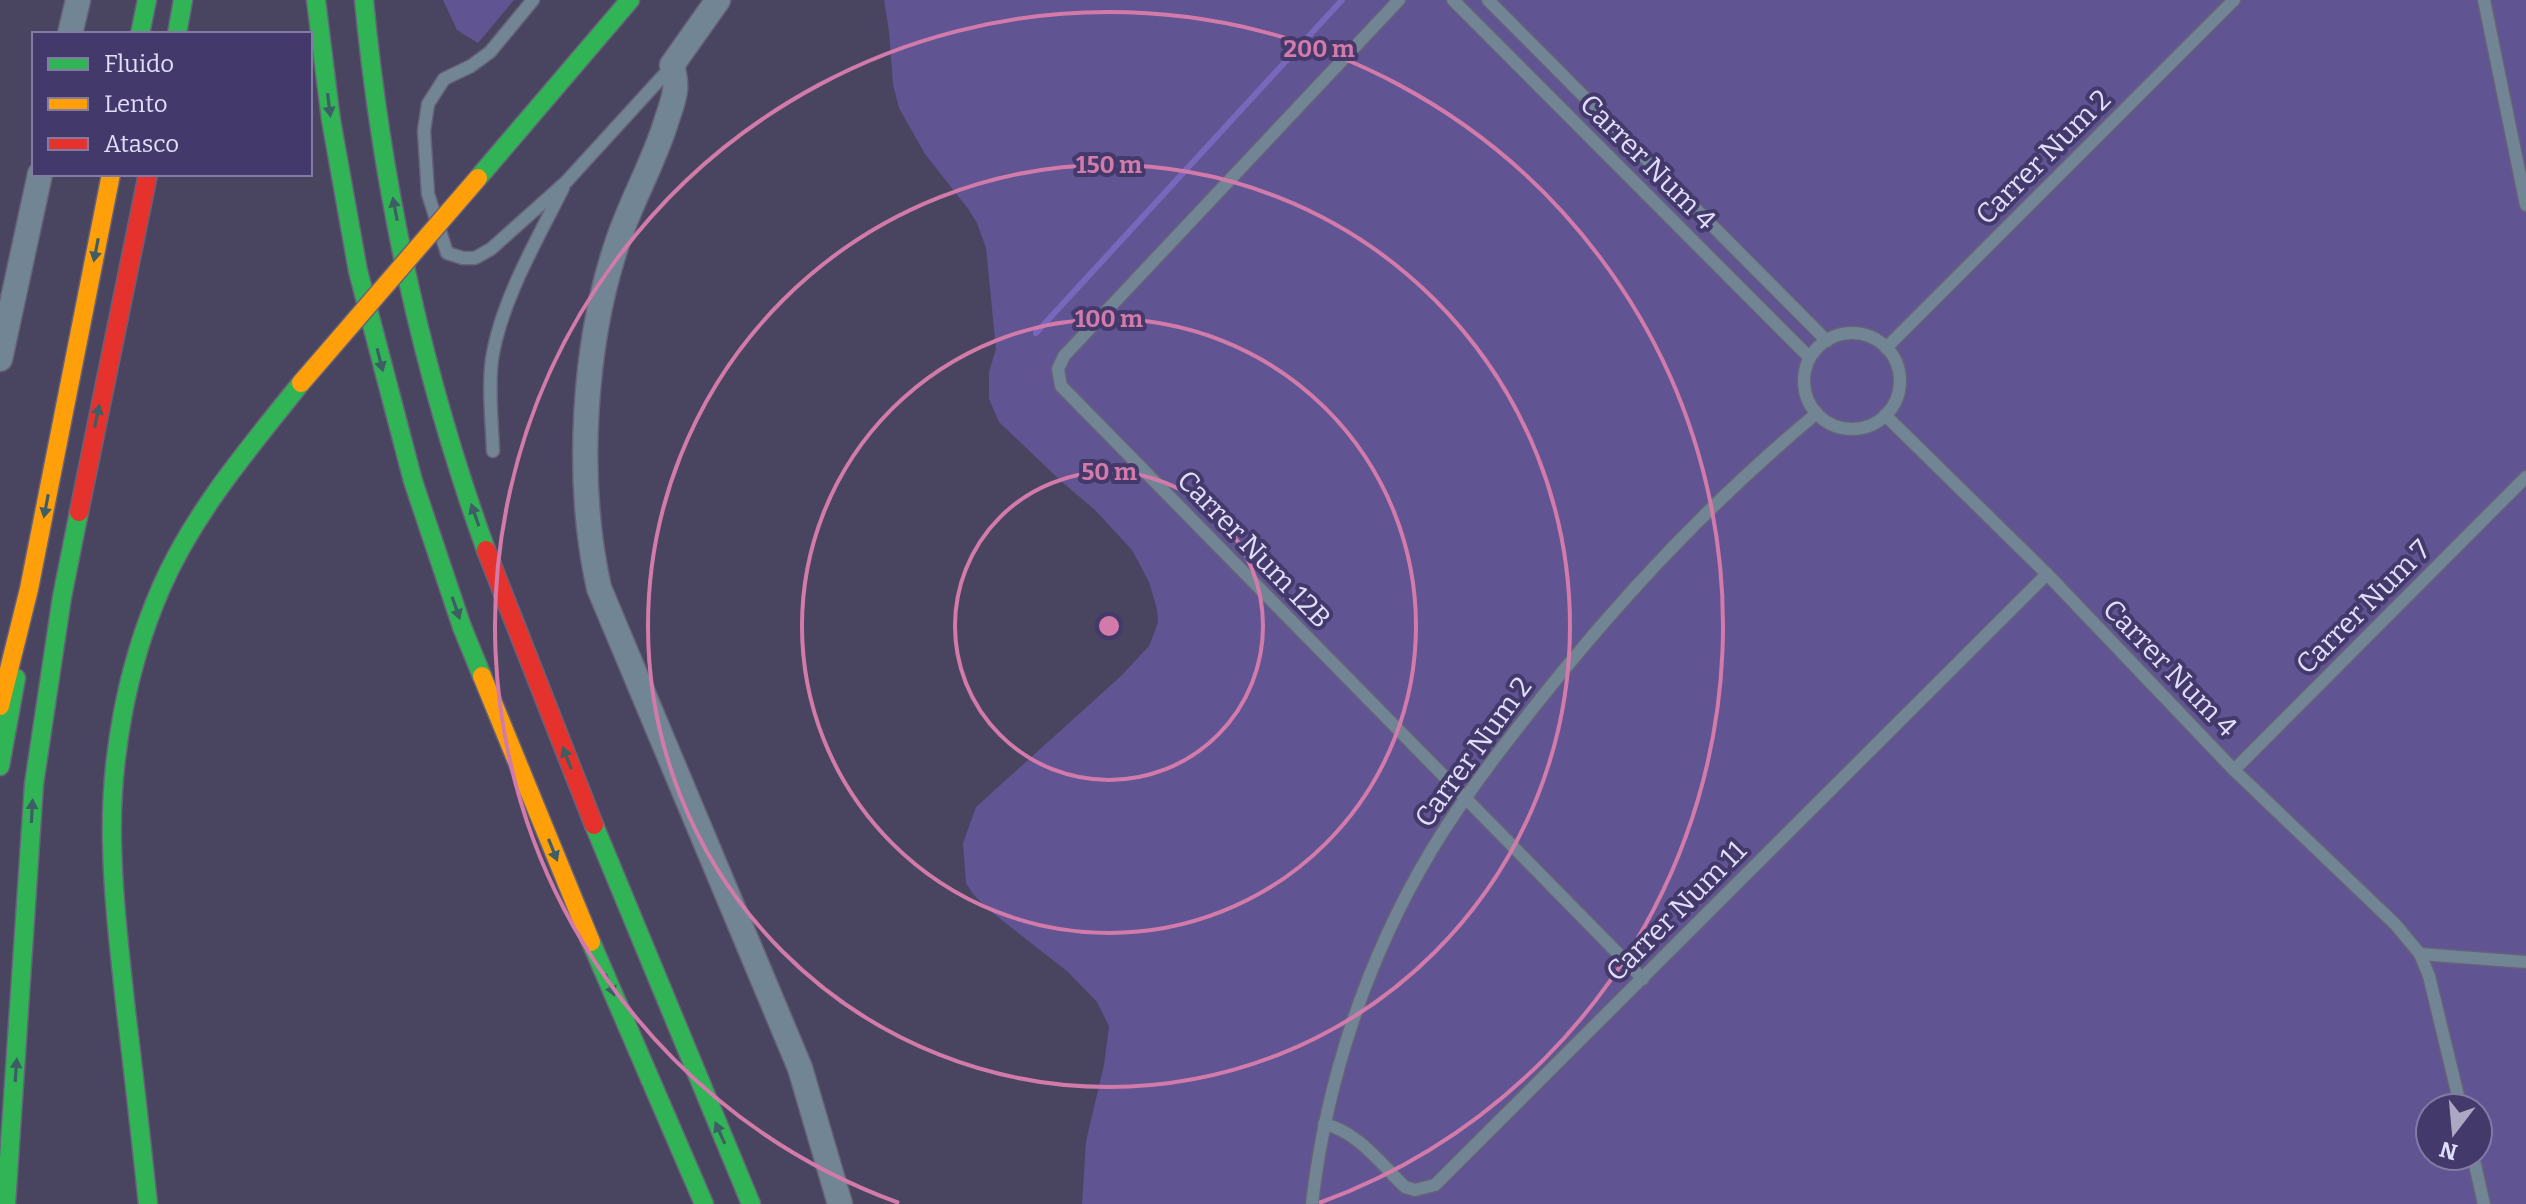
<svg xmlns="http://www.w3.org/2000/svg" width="2526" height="1204" viewBox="0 0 2526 1204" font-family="Bitter,serif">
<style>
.green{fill:#605493;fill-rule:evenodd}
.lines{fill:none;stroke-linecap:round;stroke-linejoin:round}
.stream{stroke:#7867bb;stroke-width:6}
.lane-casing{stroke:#666279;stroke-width:15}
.street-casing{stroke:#666279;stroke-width:27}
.fast-casing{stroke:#666279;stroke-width:21}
.slow-casing{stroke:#666279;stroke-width:21}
.jam-casing{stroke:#666279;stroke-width:21}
.lane{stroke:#728594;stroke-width:12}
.street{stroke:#728594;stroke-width:24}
.fast{stroke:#30b455;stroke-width:18}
.slow{stroke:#ff9f0a;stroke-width:18}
.jam{stroke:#e5322d;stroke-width:18}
.slow-bridge-casing{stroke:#666279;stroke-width:21;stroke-linecap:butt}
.slow-bridge{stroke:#ff9f0a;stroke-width:18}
.oneway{fill:#3d5e64}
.ring{fill:none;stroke:#d27bab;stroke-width:4}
.labels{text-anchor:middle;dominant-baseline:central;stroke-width:8;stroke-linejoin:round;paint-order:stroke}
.street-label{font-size:28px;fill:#e1defb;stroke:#43396a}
.centre{fill:#d27bab;stroke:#43396a;stroke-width:4}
.ring-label{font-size:24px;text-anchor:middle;font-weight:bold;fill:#d27bab;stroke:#43396a;stroke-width:8;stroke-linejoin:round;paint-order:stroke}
</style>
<rect width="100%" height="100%" fill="#49445f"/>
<g class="green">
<path d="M443,0H514L478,43L457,30Z"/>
<path d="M884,0H2526V1204H1082L1086,1141L1104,1065L1109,1026L1097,1002L1068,972L989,910L973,894L966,883L963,843L976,807L1121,676L1149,646L1158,623L1157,609L1149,582L1132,550L1095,510L1062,482L999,422L989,399V372L996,349L986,248L977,223L969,210L925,154L899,108L893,84L889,32ZM2430,1108H2478V1156H2430Z"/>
</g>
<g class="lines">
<path class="stream" d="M1036,333L1342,0"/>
<defs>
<g id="lane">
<path d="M533,0L490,52L471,66L444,79L428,104L424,131L428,194L447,253L463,258H475L491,249L566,182L672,66"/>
<path d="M1399,0L1064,356L1058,369L1061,386L1643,979"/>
<path d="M1453,0L1810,358"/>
<path d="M1488,0L1827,341"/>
<path d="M2484,0L2526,205"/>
<circle cx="1852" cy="381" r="48"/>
<path d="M1886,348L2234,0"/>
<path d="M1885,415L2047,574L2234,770L2395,924L2420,954L2429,976L2461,1108"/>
<path d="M493,451C492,421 488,389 492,359C501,301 537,240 563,188"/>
<path d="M2234,770L2526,477"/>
<path d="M2420,954L2526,962"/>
<path d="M1324,1124C1357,1131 1381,1164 1405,1187L1415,1190L1435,1185L2047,574"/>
<path d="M2473,1156L2484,1204"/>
<path d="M1312,1204C1326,1081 1367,958 1431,851C1469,788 1516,729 1563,671C1640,577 1723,491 1817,413"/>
</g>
<g id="street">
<path d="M718,0L672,65C674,73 676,82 675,90C674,100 670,110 667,119C655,160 633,197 619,238C583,341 575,481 599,588L800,1068L840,1204"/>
<path d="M70,34L78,0"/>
<path d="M0,359L40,174"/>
</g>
<g id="fast">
<path d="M316,0L331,120L358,271L413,481L462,627L482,676"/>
<path d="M364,0C382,187 422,373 486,550"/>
<path d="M140,34L147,0"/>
<path d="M177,34L183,0"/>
<path d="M478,178L630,0"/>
<path d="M0,766L16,678"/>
<path d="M594,825L751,1204"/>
<path d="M591,942L704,1204"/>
<path d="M6,1204L34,784L62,597L79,512"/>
<path d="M148,1204C141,1140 134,1075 126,1011C120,955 113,898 112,842C110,757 127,666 161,588C194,512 250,447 301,383"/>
</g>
<g id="slow">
<path d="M482,676L591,942"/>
<path d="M0,706L29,589L111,174"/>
</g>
<g id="jam">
<path d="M79,512L148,174"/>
<path d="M486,550L594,825"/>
</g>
</defs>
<use href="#lane" class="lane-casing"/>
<use href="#street" class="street-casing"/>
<use href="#fast" class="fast-casing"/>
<use href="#slow" class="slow-casing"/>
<use href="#jam" class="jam-casing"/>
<use href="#lane" class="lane"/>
<use href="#street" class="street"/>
<use href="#fast" class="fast"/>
<use href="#slow" class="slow"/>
<use href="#jam" class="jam"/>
<defs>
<path id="slow-bridge" d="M301,383L478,178"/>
</defs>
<use href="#slow-bridge" class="slow-bridge-casing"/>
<use href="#slow-bridge" class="slow-bridge"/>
</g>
<defs><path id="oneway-solid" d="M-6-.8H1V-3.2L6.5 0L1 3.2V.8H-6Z" transform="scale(2)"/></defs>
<g class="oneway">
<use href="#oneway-solid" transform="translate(329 105) rotate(83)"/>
<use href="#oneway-solid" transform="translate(395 209) rotate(-101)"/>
<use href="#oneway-solid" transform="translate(96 250) rotate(101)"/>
<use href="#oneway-solid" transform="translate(380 360) rotate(76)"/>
<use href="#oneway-solid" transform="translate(97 416) rotate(-78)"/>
<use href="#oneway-solid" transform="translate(46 506) rotate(101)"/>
<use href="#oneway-solid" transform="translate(475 515) rotate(-109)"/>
<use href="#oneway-solid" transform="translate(456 608) rotate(71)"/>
<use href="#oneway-solid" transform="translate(567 758) rotate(-111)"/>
<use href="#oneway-solid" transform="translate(32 811) rotate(-87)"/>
<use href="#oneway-solid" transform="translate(553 850) rotate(68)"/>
<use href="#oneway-solid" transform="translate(610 985) rotate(67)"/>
<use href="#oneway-solid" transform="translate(16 1070) rotate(-86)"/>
<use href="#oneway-solid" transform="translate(720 1133) rotate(-114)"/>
</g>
<g class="ring">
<circle cx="1109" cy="626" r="154"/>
<circle cx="1109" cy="626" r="307"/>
<circle cx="1109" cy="626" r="461"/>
<path d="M899 1203A614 614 0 1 1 1319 1203"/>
</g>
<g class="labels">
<g class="street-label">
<text transform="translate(2043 157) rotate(-45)">Carrer Num 2</text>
<text transform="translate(1648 162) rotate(45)">Carrer Num 4</text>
<text transform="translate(1254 549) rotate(46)">Carrer Num 12B</text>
<text transform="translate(2363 607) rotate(-45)">Carrer Num 7</text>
<text transform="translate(2170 668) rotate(46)">Carrer Num 4</text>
<text transform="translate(1473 752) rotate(-54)">Carrer Num 2</text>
<text transform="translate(1676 911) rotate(-45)">Carrer Num 11</text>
</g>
</g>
<circle cx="1109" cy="626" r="12" class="centre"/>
<g class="ring-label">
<text x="1319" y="57">200 m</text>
<text x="1109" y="173">150 m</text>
<text x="1109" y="327">100 m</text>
<text x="1109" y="480">50 m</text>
</g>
<rect x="32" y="32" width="280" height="144" fill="#43396a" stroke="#827ba4" stroke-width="2"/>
<rect x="48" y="58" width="40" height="12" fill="#30b455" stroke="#827ba4" stroke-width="2"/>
<text x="104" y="72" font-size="24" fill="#e1defb">Fluido</text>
<rect x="48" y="98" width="40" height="12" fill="#ff9f0a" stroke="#827ba4" stroke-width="2"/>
<text x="104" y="112" font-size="24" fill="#e1defb">Lento</text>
<rect x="48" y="138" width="40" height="12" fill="#e5322d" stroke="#827ba4" stroke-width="2"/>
<text x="104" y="152" font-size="24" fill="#e1defb">Atasco</text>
<g transform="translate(2454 1132) rotate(196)"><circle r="38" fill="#43396a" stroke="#827ba4" stroke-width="2"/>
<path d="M0-6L14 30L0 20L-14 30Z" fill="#aca8c4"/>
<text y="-12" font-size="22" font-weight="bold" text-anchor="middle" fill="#e1defb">N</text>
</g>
</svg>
